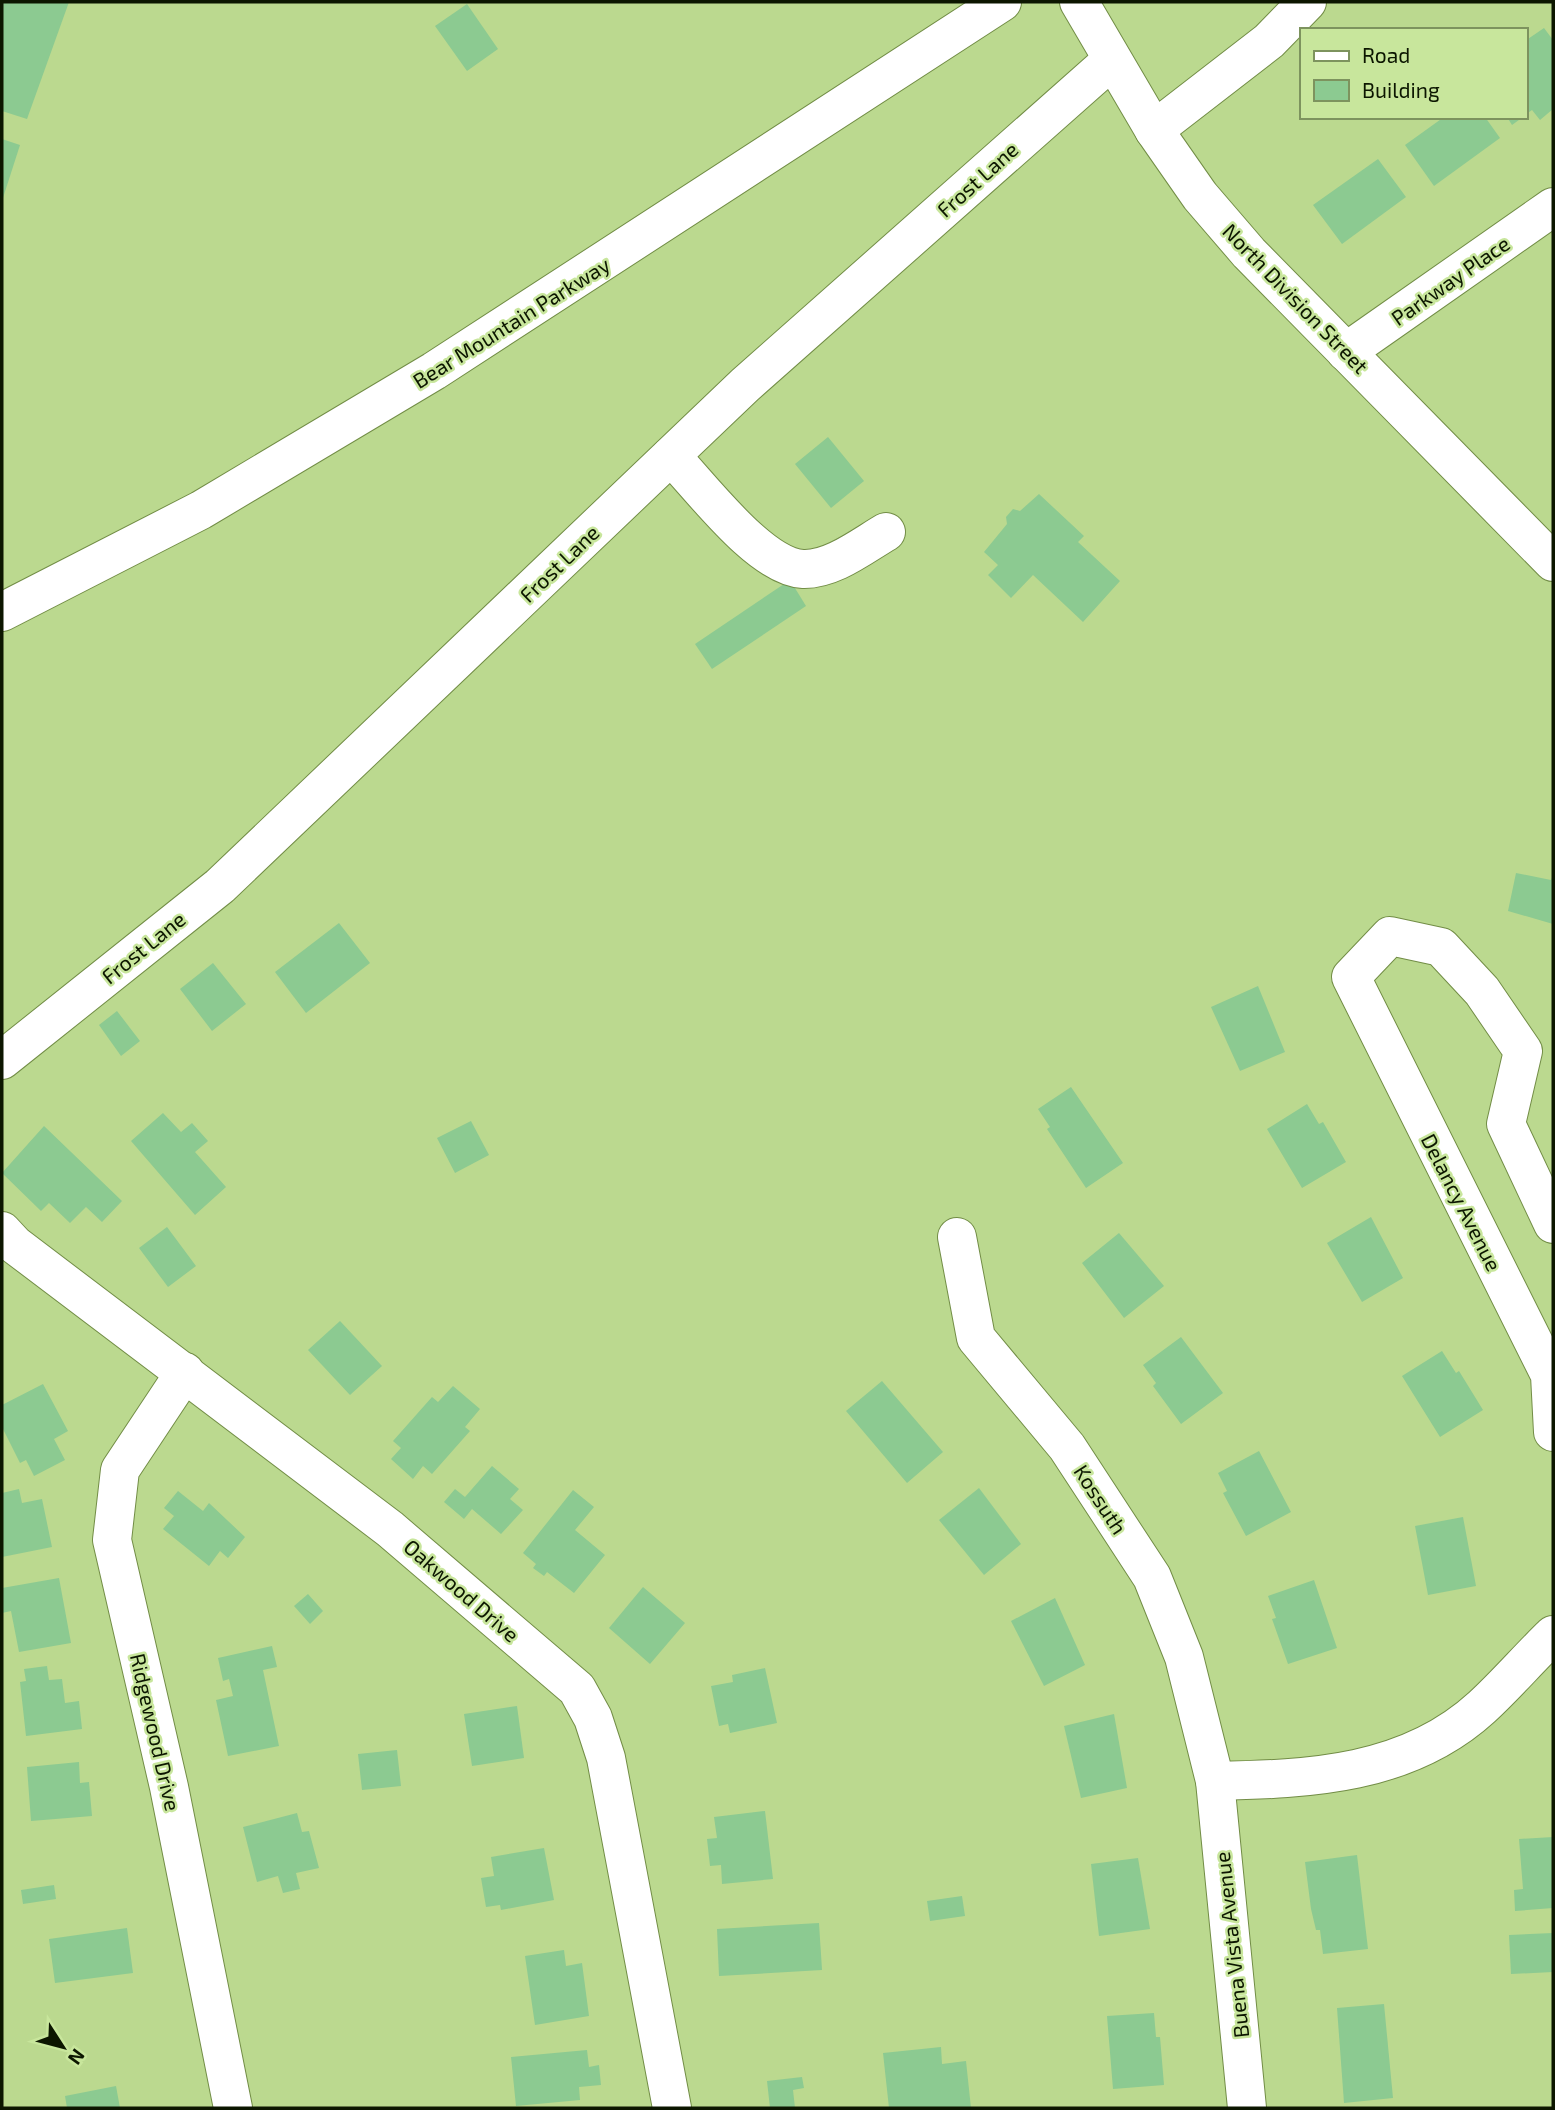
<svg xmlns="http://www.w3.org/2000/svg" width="1555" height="2110" viewBox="0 0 1555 2110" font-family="'Exo 2',sans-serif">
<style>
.building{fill:#8cca91}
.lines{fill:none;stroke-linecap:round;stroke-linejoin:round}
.minor-casing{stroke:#728d46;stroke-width:40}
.highway-casing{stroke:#728d46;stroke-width:40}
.minor{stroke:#fff;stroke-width:38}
.highway{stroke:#fff;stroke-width:38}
.labels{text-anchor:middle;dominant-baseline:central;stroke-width:5;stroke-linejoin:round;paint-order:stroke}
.street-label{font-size:21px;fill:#0c1600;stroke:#c8e69c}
</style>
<rect width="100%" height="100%" fill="#bbd98f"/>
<g class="building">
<path d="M2,2H69L27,119L2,111Z"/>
<path d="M467,4L498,49L467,71L435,26Z"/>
<path d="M1544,28L1553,40V109L1540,120L1532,110L1525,115V41Z"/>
<path d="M1444,117H1485L1500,138L1434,186L1405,145Z"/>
<path d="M1507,117H1523L1512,125Z"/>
<path d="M2,139L20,145L2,201Z"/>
<path d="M1378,159L1406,197L1342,244L1313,205Z"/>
<path d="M828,437L864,481L831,508L795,464Z"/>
<path d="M1039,494L1084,536L1078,542L1120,581L1083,622L1033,575L1011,598L988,575L998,565L984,552L1007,524L1006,517L1013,509L1020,511Z"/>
<path d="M790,580L806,606L712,669L695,644Z"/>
<path d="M1516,873L1551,880L1553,875V924L1508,911Z"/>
<path d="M339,923L370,963L306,1013L275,972Z"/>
<path d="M213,963L246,1004L212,1031L180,989Z"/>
<path d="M1258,986L1285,1052L1240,1071L1211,1007Z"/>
<path d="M117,1011L140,1041L121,1056L99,1025Z"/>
<path d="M1071,1087L1123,1163L1086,1188L1047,1129L1050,1127L1038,1109Z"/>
<path d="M1307,1104L1319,1124L1323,1122L1346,1162L1302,1188L1267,1129Z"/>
<path d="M163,1113L181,1132L192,1123L208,1141L195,1152L226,1187L195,1215L131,1141Z"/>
<path d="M471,1121L489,1155L455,1173L437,1138Z"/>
<path d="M44,1126L122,1201L102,1222L86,1207L70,1223L49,1203L41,1211L2,1173Z"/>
<path d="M1371,1217L1403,1278L1362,1302L1327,1243Z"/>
<path d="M167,1227L196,1266L168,1287L139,1248Z"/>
<path d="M1119,1233L1164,1286L1124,1318L1082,1263Z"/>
<path d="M340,1321L382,1366L350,1395L308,1350Z"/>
<path d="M1181,1337L1223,1393L1181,1424L1153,1386L1156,1383L1143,1365Z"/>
<path d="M1442,1351L1456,1373L1459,1371L1483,1410L1440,1437L1402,1376Z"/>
<path d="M882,1381L943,1452L907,1483L846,1411Z"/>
<path d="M43,1384L68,1431L54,1439L65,1460L34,1476L26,1460L20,1463L2,1427V1405Z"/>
<path d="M453,1386L480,1409L465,1427L470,1431L432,1474L423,1466L413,1479L391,1459L401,1448L393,1441L432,1397L438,1402Z"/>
<path d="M1259,1451L1291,1512L1246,1536L1223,1493L1227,1491L1218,1473Z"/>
<path d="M492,1466L519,1489L510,1499L523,1510L501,1534L472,1509L464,1519L444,1502L455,1489L465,1497Z"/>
<path d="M979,1488L1021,1544L984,1575L939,1520Z"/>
<path d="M19,1489L22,1503L42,1499L52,1547L2,1557V1493Z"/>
<path d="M573,1490L594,1507L575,1530L605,1555L574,1593L547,1572L544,1576L533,1568L536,1564L523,1553Z"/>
<path d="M178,1491L203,1511L209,1503L245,1537L228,1558L220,1551L209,1566L163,1529L174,1516L164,1508Z"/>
<path d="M1463,1517L1476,1586L1428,1595L1415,1526Z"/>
<path d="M59,1578L71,1643L19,1652L11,1611L2,1613V1588Z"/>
<path d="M1314,1580L1337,1648L1288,1664L1272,1619L1276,1618L1268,1596Z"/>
<path d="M643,1587L685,1623L650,1664L609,1628Z"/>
<path d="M308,1594L323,1611L310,1624L294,1606Z"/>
<path d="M1055,1598L1085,1665L1044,1686L1011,1621Z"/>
<path d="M272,1646L277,1667L263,1670L279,1746L228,1756L216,1700L233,1696L229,1679L223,1681L218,1658Z"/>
<path d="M47,1666L49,1680L62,1679L65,1703L79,1701L82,1729L26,1736L20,1682L26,1681L24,1669Z"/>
<path d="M765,1668L777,1723L730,1733L728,1724L719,1726L711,1686L733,1682L732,1675Z"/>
<path d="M517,1706L524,1758L472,1766L464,1714Z"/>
<path d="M1114,1714L1127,1788L1081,1798L1064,1726Z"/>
<path d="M397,1750L401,1786L362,1790L358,1754Z"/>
<path d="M79,1762L80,1783L89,1782L92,1816L31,1821L27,1767Z"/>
<path d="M765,1811L773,1879L722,1884L721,1865L710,1866L707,1839L717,1838L714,1817Z"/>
<path d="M297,1813L302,1832L309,1831L319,1868L296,1873L300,1889L283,1893L278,1876L257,1882L243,1827Z"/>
<path d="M1553,1837V1908L1515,1911L1514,1890L1523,1889L1519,1839Z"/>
<path d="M544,1848L554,1900L501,1910L500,1905L486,1907L481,1878L494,1876L491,1857Z"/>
<path d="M1357,1855L1368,1949L1323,1954L1320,1930H1316L1311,1909L1305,1862Z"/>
<path d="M1138,1858L1150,1929L1099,1936L1091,1864Z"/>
<path d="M54,1885L56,1899L23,1904L21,1890Z"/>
<path d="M962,1896L965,1916L930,1921L927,1901Z"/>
<path d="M819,1923L822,1970L719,1976L717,1929Z"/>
<path d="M127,1928L133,1973L55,1983L49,1939Z"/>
<path d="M1553,1933V1972L1511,1974L1509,1935Z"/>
<path d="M564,1950L566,1966L582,1963L589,2016L535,2025L525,1956Z"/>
<path d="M1384,2004L1393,2098L1344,2103L1337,2008Z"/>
<path d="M1154,2013L1156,2037H1160L1164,2085L1113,2089L1107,2016Z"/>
<path d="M941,2047L942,2064L966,2061L971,2108H889L883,2053Z"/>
<path d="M587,2050L589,2067L599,2065L601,2085L579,2087L580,2100L516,2106L511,2057Z"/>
<path d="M802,2077L804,2088L793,2090L795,2108H770L767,2081Z"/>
<path d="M116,2086L120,2108H67L65,2096Z"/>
</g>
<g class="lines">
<defs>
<g id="minor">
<path d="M1079,2L1154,130L1200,196L1249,253L1553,562"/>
<path d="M1346,352L1553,207"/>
<path d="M671,456C701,487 760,567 803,569C832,570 862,546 886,532"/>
<path d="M2,1060L220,886L745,385L1112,60"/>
<path d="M1553,1224L1506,1124L1523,1051L1482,991L1441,947L1390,936L1351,977L1550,1375L1553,1432"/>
<path d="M2,1231L15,1245L390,1529L577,1689L593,1718L606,1758L672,2108"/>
<path d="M957,1237L976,1338L1067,1447L1152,1577L1184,1657L1215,1781L1247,2108"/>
<path d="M185,1372L120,1470L112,1540L169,1787L233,2108"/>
<path d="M1215,1781C1310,1779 1408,1775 1482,1707C1507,1684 1529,1658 1553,1635"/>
</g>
<g id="highway">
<path d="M1154,130L1269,41L1307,2"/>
<path d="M2,612L201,510L434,371L1002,2"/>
</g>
</defs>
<use href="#minor" class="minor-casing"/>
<use href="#highway" class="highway-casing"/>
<use href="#minor" class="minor"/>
<use href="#highway" class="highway"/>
</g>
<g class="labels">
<g class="street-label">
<text transform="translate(977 179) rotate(-42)">Frost Lane</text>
<text transform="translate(1450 280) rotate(-35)">Parkway Place</text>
<text transform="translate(1296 298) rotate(46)">North Division Street</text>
<text transform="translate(511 322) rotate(-32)">Bear Mountain Parkway</text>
<text transform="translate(559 563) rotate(-44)">Frost Lane</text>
<text transform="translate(143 947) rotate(-39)">Frost Lane</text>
<text transform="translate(1462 1202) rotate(63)">Delancy Avenue</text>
<text transform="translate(1101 1499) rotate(57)">Kossuth</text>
<text transform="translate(462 1590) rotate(41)">Oakwood Drive</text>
<text transform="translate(156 1732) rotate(77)">Ridgewood Drive</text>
<text transform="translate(1231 1945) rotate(-96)">Buena Vista Avenue</text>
</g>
</g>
<rect width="1555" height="2110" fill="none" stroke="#0c1600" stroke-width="7"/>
<rect x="1300" y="28" width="228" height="91" fill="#c8e69c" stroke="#7d935e" stroke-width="2"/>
<rect x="1314" y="51" width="35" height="10" fill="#ffffff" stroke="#7d935e" stroke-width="2"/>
<text x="1362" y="63" font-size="21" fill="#0c1600">Road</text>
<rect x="1314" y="80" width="35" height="21" fill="#8cca91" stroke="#7d935e" stroke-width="2"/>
<text x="1362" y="98" font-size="21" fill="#0c1600">Building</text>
<g transform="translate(63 2047) rotate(126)" stroke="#c8e69c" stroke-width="5" paint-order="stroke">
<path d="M0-5L12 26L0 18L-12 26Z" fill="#0c1600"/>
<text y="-10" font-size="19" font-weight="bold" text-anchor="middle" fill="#0c1600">N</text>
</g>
</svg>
